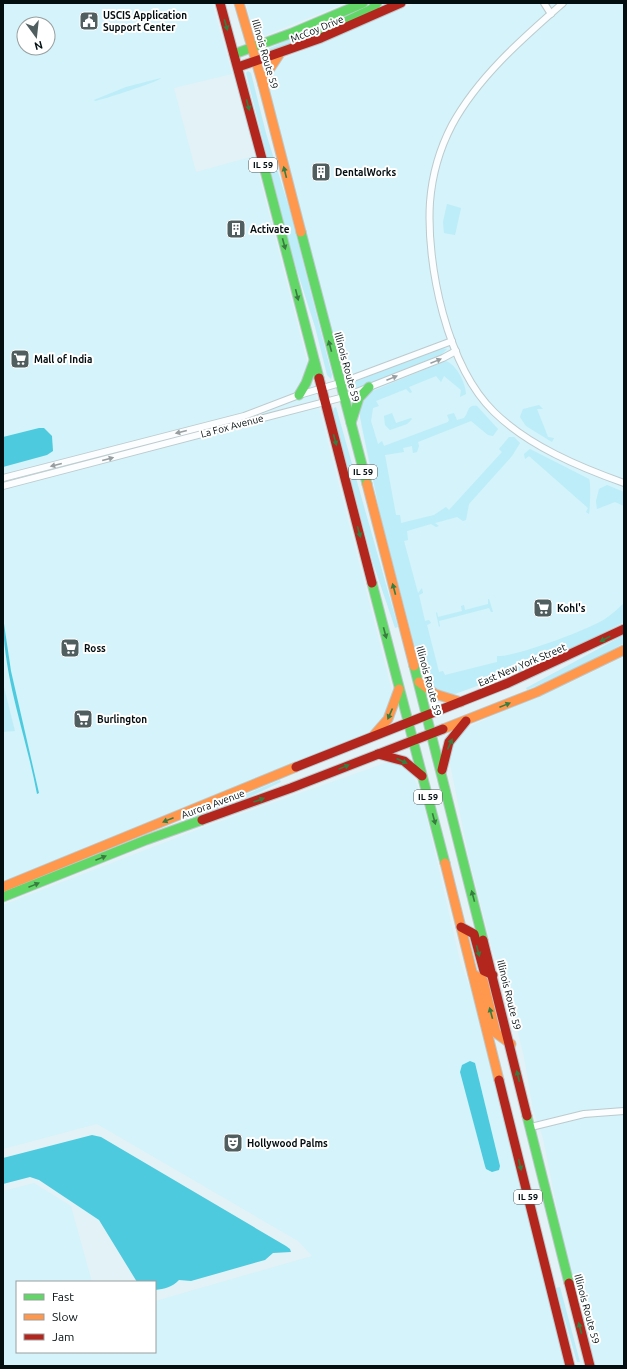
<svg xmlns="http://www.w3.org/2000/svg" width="627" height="1369" viewBox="0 0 627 1369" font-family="Ubuntu,sans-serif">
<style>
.built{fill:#d4f3fa;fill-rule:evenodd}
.green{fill:#bcedf8}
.water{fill:#4dcade}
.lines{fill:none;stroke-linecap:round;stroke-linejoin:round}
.street-casing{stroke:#bccacd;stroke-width:8}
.fast-casing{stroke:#bccacd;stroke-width:11}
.slow-casing{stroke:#bccacd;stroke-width:11}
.jam-casing{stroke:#bccacd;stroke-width:11}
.street{stroke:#fbfdfe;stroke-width:6}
.fast{stroke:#63d668;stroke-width:9}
.slow{stroke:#ff974d;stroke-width:9}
.jam{stroke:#b3261e;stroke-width:9}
.oneway{fill:#387c40}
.oneway2{fill:#989d9f}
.labels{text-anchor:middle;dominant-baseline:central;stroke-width:4;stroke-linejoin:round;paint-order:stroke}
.shield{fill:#fff;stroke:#4f5658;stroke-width:1}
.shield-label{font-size:9px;font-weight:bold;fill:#030e10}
.poi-label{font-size:10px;font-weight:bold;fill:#030e10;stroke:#fff;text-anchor:start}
.street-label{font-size:10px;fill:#030e10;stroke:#fff}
</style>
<rect width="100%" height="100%" fill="#e3f2f6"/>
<g class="built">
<path d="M3,3H212L232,74L174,88L196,172L254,156L394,699L376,730L85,847L50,865L3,883V732L15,731L3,683ZM24,24H48V48H24Z"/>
<path d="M246,3H346L256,39Z"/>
<path d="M416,3H624V622L549,660L452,695L427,681L417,653L381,518L361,427L360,407L341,367L270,92L269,81L273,66L286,58Z"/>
<path d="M624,657V1366H594L563,1238L543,1138L533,1110L524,1057L505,981L493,952L469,858L449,759L453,742L465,729L488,718L570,683Z"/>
<path d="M388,762L399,763L411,771L422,797L460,961L471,991L565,1366H3V1191L34,1183L71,1206L92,1282H17V1352H155V1301L312,1256L298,1241L97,1124L3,1149V905L202,828Z"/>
</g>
<g class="green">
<path d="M372,4L295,46L262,55L261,52L265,50Z"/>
<path d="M248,71L251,73L266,133L290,211L332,375L331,379L327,375L315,327L292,255L246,73Z"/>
<path d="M161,78C158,82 104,99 95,101L94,100L126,87Z"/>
<path d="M447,204L461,208L455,235L444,233L443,222Z"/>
<path d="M440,348L447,349L441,355L353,390L348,387L349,384Z"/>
<path d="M445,361C456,363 466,384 466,394L460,397L461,390L444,376L441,382L436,376L409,387L412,392L410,393L406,389L376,401L379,406L373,408L371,421L378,444L382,441L384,446L448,422L449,420L447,415L454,413L457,420L464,418C469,412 467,404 477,406L498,429L493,436L488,435L471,421L418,442L419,446L417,452L413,453L412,446L403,448L404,452L385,455L396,515H400L401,523L434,515L446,507L449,510L502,452L499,449L509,437H514L520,443L512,456L469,504L466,520L463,521L457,517L435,523L439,526L436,527L431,524L407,531L408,540L404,541L418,593L422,588L423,593L419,595L425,621L429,620L431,623L427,625L439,672L443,671L445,675L497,662V656C513,658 590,629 605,619C612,614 618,609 624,603V622L549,660L452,695L431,688L420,666L381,518L360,417V407L368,393Z"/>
<path d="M539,405L543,409H537L548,437L554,438L552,442L526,426L520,417L523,409Z"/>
<path d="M336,407L398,627L395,628L373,563L333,412L334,408Z"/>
<path d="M392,413L396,423L411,418L412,419L407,424L390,430L385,425L384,416Z"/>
<path d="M241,419L82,464L81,460Z"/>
<path d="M530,449L589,479C591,482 590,509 589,514L586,512L588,508L529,456L525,459L524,454Z"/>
<path d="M607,485L624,492V506L615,502L597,509L596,501L599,489Z"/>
<path d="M488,599H489L493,612H491L489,608L439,621L440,626L439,627L436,613L437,612L438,617L462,611L461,606L464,605L465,610L488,604Z"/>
<path d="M624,635V643L595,659L527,690L526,688Z"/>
<path d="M3,683L15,731L3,732Z"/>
<path d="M280,780L281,782L226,808L184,823L183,821Z"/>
<path d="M560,1287L580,1362H577L556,1288Z"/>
</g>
<g class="water">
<path d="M39,428H44L52,436L53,451L47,455L3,467V437Z"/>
<path d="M3,617L11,671L39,793L37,794C26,735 3,677 3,617Z"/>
<path d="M470,1061L475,1063L500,1166L499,1170L492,1172L486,1169L485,1166L460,1072L462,1065Z"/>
<path d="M92,1135L101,1137L286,1246L290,1249L291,1252L273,1253L265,1260L191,1281L179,1280C172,1287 165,1289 155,1290V1282H137L99,1220L39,1180L30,1177L3,1184V1158Z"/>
</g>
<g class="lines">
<defs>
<g id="street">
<path d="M544,3L551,14"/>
<path d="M563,3C523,38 478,77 452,125C440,148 432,176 430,202C426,265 447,366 494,412C529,446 579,467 624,483"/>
<path d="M3,478L244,416L299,395L340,383L452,341"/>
<path d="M3,486L344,397L443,358L456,351"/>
<path d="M531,1127L584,1114L624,1111"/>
</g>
<g id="fast">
<path d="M324,32L372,9L377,3"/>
<path d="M234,54L292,33L363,3"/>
<path d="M262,159L319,378"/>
<path d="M301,232L367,484"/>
<path d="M299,395L306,383L314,361"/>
<path d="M351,423L359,398L369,387"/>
<path d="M372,583L445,863"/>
<path d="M414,666L483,940"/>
<path d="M3,897L146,840L202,820"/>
<path d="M527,1116L569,1283"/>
</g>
<g id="slow">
<path d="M239,3L263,85L301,232"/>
<path d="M263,85L269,70L279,55"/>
<path d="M367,484L414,666"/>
<path d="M419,682L435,694L461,702"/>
<path d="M443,729L537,692L624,650"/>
<path d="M374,735L388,719L399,689"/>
<path d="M445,863L499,1080"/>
<path d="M3,887L296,767"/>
<path d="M473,974L483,980L496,1033L511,1044"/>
</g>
<g id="jam">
<path d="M220,3L262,159"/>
<path d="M238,67L321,38L401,3"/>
<path d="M319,378L372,583"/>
<path d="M378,754L404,761L422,776"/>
<path d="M296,767L508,683L624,629"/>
<path d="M442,770L449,742L466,721"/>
<path d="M202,820L291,788L443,729"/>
<path d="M461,927L474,934L484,971L493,975"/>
<path d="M483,940L527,1116"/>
<path d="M499,1080L570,1366"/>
<path d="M569,1283L590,1366"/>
</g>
</defs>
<use href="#street" class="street-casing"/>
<use href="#fast" class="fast-casing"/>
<use href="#slow" class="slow-casing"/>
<use href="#jam" class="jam-casing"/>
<use href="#street" class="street"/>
<use href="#fast" class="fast"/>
<use href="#slow" class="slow"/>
<use href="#jam" class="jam"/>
</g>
<defs><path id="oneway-solid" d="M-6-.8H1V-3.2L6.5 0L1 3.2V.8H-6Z"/></defs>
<g class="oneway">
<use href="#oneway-solid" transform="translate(226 25) rotate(74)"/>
<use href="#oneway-solid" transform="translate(248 105) rotate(75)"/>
<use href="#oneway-solid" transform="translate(285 172) rotate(-104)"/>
<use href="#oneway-solid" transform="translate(284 244) rotate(75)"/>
<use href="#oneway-solid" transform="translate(297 295) rotate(76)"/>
<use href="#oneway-solid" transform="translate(330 346) rotate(-105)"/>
<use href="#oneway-solid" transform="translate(335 440) rotate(75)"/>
<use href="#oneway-solid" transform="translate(359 532) rotate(75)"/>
<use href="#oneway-solid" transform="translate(394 589) rotate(-105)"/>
<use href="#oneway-solid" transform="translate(385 633) rotate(75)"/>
<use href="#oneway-solid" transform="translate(605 639) rotate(153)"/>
<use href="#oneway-solid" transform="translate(505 705) rotate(-22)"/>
<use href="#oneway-solid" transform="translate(390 714) rotate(114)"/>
<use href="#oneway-solid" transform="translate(450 744) rotate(-66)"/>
<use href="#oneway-solid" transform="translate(402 761) rotate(25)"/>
<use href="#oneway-solid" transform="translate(344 767) rotate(-22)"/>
<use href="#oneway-solid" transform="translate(259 800) rotate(-20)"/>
<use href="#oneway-solid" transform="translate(434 819) rotate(75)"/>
<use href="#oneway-solid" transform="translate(168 820) rotate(158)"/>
<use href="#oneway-solid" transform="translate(101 858) rotate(-22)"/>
<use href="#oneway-solid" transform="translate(34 885) rotate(-22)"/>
<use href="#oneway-solid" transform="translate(473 896) rotate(-105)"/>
<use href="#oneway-solid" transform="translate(478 951) rotate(75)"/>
<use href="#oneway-solid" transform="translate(491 1013) rotate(-105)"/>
<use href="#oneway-solid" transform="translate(518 1076) rotate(-104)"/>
<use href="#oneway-solid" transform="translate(520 1165) rotate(77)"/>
<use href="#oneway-solid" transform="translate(580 1328) rotate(-105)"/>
</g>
<g class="oneway2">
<use href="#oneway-solid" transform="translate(436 361) rotate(-22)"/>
<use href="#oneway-solid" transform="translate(392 378) rotate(-22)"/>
<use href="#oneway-solid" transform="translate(181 432) rotate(166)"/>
<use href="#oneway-solid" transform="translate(108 459) rotate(-15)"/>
<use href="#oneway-solid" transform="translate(56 465) rotate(166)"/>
</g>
<defs>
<symbol id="civic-square" viewBox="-11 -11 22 22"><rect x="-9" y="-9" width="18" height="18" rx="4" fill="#515e60" stroke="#fff"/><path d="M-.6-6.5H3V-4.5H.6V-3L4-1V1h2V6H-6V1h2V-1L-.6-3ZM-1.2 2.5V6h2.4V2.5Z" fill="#fff"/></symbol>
<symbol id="building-square" viewBox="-11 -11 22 22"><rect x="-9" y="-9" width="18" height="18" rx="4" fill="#515e60" stroke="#fff"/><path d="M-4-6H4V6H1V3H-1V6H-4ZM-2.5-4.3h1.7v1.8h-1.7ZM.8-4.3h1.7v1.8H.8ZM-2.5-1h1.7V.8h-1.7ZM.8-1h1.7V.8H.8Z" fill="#fff"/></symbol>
<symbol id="supermarket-square" viewBox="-11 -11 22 22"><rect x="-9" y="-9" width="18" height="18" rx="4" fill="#515e60" stroke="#fff"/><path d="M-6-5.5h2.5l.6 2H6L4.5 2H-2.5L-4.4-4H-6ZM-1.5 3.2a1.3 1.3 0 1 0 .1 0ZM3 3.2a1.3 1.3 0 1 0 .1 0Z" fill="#fff"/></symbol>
<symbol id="theatre-square" viewBox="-11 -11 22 22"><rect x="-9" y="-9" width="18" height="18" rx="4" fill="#515e60" stroke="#fff"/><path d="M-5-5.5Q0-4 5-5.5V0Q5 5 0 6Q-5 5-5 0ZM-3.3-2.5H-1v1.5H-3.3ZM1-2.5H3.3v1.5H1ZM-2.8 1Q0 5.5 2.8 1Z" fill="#fff"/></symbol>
</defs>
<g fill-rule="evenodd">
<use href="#civic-square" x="78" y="10" width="22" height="22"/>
<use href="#building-square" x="310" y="161" width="22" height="22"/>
<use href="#building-square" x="225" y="218" width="22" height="22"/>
<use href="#supermarket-square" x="9" y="348" width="22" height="22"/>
<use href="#supermarket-square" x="532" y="597" width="22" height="22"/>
<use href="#supermarket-square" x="59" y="637" width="22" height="22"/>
<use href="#supermarket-square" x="72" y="708" width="22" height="22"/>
<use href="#theatre-square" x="222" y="1132" width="22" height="22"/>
</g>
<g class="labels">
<g class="shield">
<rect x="249" y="158" width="28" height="14" rx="3"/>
<rect x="349" y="465" width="28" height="14" rx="3"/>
<rect x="414" y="790" width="28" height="14" rx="3"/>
<rect x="514" y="1190" width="28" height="14" rx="3"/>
</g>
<g class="shield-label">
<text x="263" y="165">IL 59</text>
<text x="363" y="472">IL 59</text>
<text x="428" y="797">IL 59</text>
<text x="528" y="1197">IL 59</text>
</g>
<g class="poi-label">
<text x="103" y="15">USCIS Application<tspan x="103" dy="12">Support Center</tspan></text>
<text x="335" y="172">DentalWorks</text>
<text x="250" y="229">Activate</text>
<text x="34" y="359">Mall of India</text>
<text x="557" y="608">Kohl's</text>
<text x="84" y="648">Ross</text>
<text x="97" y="719">Burlington</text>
<text x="247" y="1143">Hollywood Palms</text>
</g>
<g class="street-label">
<text transform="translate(317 29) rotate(-22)">McCoy Drive</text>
<text transform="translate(265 54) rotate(74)">Illinois Route 59</text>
<text transform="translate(347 367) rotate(75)">Illinois Route 59</text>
<text transform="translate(232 426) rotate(-15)">La Fox Avenue</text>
<text transform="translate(522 665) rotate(-23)">East New York Street</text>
<text transform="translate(429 681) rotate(75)">Illinois Route 59</text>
<text transform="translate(213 804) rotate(-20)">Aurora Avenue</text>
<text transform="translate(509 995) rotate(76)">Illinois Route 59</text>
<text transform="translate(587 1309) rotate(75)">Illinois Route 59</text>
</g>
</g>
<rect width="627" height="1369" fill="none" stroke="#030e10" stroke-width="8"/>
<rect x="16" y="1281" width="140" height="72" fill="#ffffff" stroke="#9a9f9f"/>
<rect x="24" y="1294" width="20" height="6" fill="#63d668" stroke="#9a9f9f"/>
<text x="52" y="1301" font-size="12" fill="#030e10">Fast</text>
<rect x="24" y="1314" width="20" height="6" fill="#ff974d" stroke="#9a9f9f"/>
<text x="52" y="1321" font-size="12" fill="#030e10">Slow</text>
<rect x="24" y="1334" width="20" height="6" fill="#b3261e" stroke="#9a9f9f"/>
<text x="52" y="1341" font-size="12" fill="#030e10">Jam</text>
<g transform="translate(36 36) rotate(165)"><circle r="19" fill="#ffffff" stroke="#9a9f9f"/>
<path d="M0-3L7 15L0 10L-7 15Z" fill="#515e60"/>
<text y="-6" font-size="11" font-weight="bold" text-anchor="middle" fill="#030e10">N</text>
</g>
</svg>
